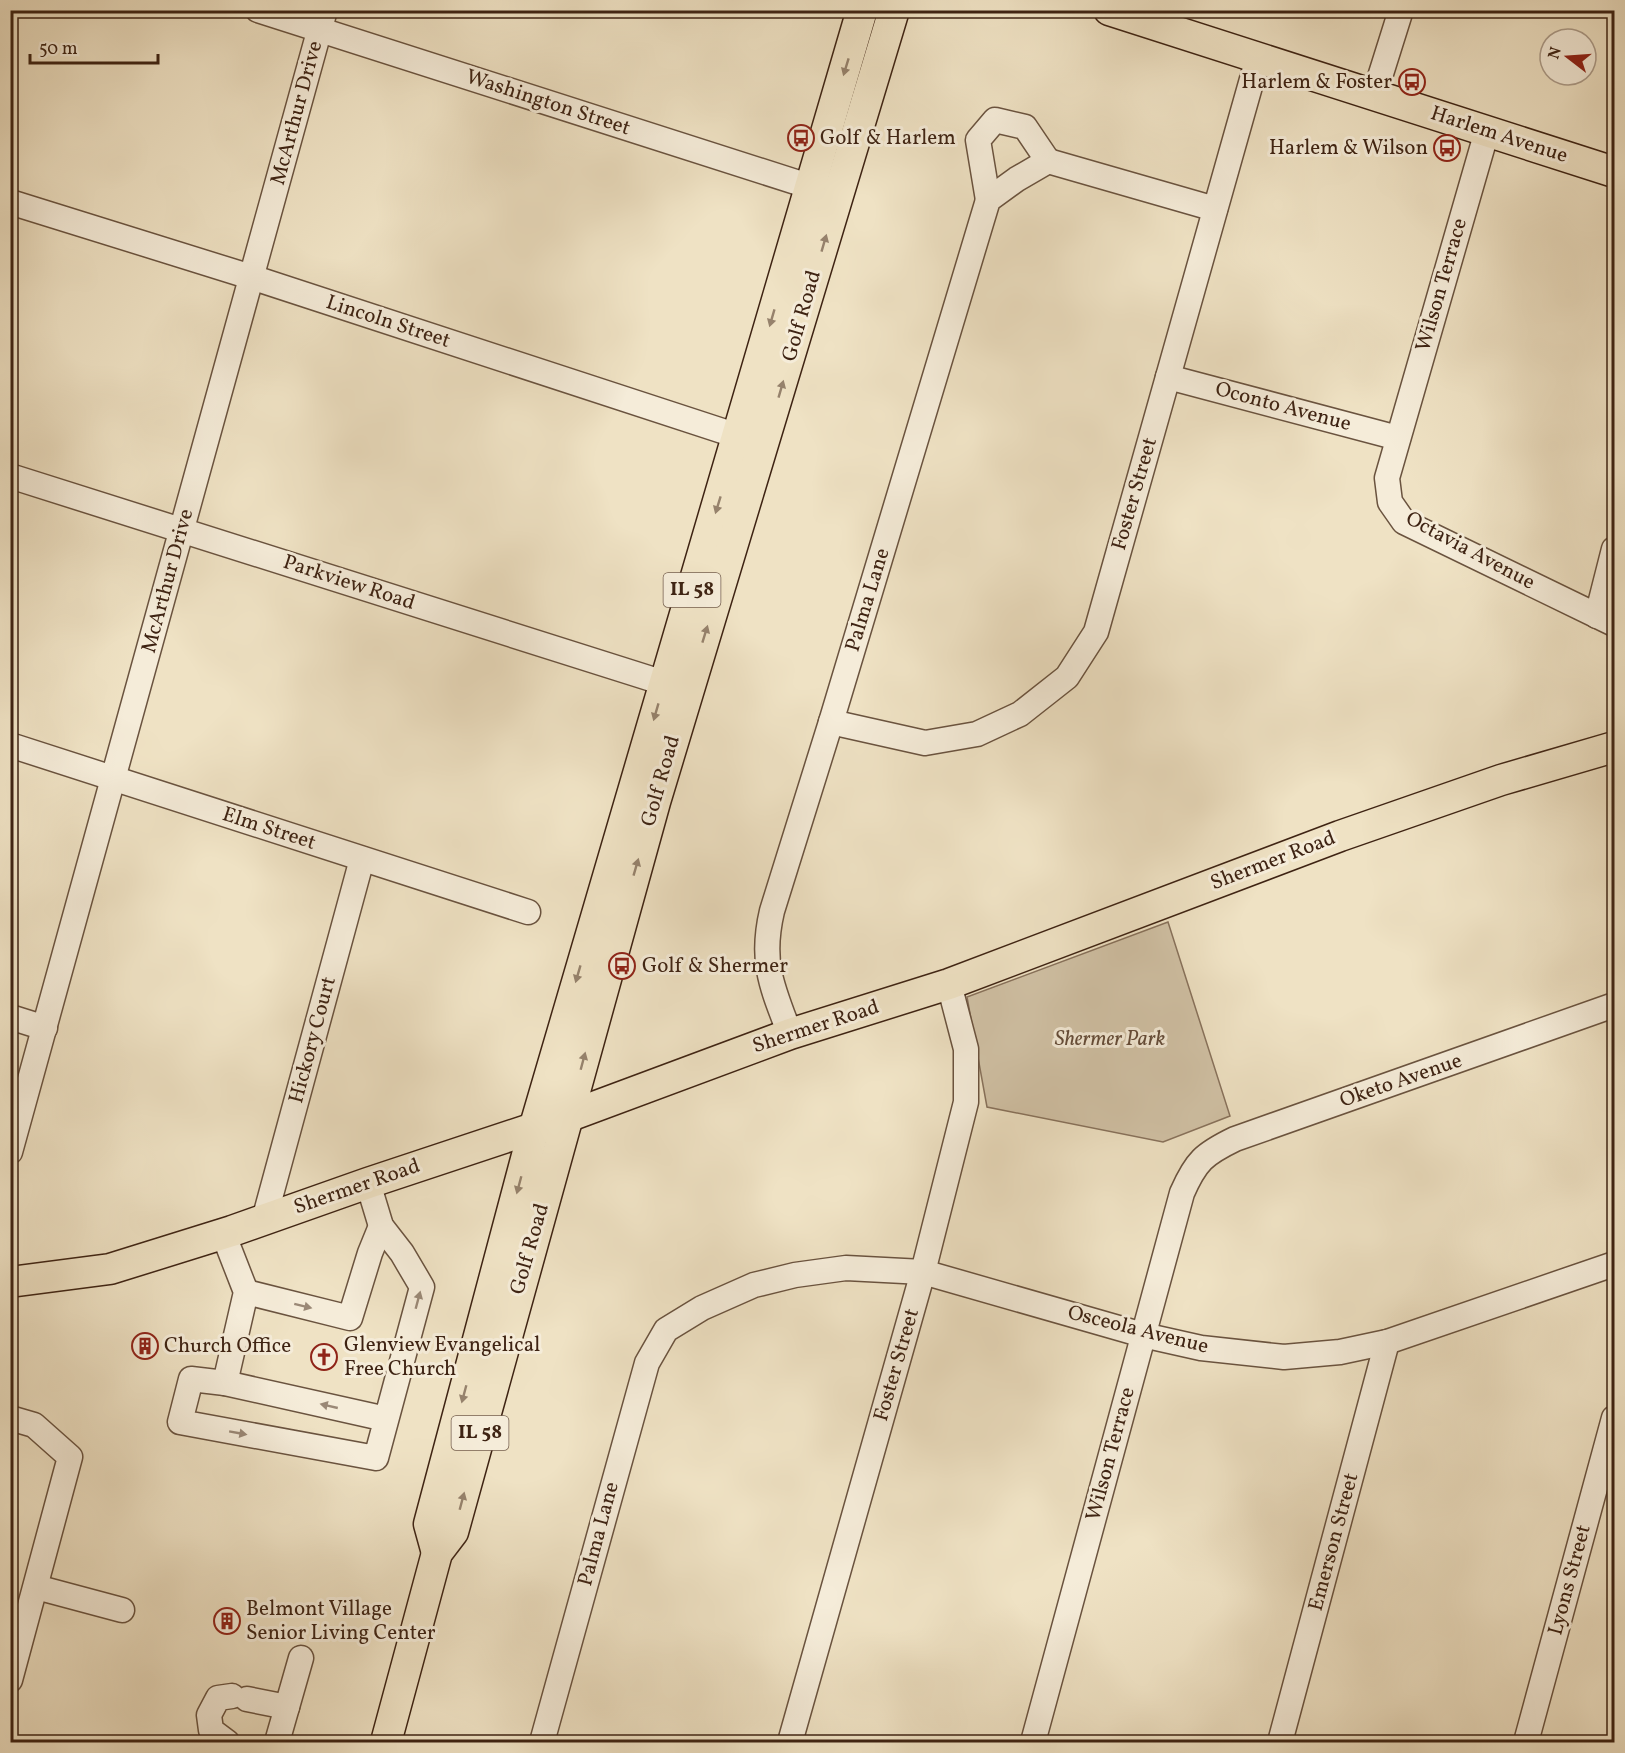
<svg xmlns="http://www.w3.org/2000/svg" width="1625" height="1753" viewBox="0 0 1625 1753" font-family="Vollkorn,serif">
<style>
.green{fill:#d1c2a6;stroke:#88725c;stroke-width:1.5}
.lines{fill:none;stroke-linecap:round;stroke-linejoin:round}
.minor-casing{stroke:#6a533f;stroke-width:27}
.major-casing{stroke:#3e2313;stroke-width:33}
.minor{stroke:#f5ecd9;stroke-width:24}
.major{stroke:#efe2c4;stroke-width:30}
.oneway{fill:#96826c}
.oneway2{fill:#9a8876}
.labels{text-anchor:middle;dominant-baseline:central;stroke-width:6;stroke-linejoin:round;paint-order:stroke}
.shield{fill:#f5ecd9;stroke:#755f4e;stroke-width:1.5}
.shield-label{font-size:20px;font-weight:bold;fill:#3e2313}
.poi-label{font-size:21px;fill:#3e2313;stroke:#f5ecd9;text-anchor:start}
.street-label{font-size:21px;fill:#3e2313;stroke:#f5ecd9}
.park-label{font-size:21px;font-style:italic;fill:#634b38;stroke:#f5ecd9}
</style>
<rect width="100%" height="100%" fill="#efe2c4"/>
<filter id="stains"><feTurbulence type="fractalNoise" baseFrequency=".00333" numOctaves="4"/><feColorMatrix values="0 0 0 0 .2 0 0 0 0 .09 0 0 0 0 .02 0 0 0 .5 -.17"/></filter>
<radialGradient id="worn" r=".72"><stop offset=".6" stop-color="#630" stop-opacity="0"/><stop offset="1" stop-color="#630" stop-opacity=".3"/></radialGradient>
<path class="green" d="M1168,922L1230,1116L1163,1142L987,1107L967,997Z"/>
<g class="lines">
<defs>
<g id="minor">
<path d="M258,10L827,192"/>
<path d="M1374,96L1401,10"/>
<path d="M1487,131L1387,478L1390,502L1404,522L1614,624"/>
<path d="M988,200L978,140L995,120L1025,127L1048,161"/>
<path d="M10,202L251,277L753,441"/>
<path d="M1168,377L1398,438"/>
<path d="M10,476L680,688"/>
<path d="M1597,616L1614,549"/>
<path d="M831,722L925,743L977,734L1020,714L1067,677L1096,632L1258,58"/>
<path d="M10,745L528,912"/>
<path d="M10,1017L45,1028"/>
<path d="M790,1034C772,987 760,962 772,911L831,722L988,200L1017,179L1048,161L1215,209"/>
<path d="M10,1152L325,10"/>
<path d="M368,1183L381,1226L402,1253L422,1287L376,1458L180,1422L191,1379L225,1383L386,1419"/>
<path d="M264,1220L362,859"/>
<path d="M223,1233L246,1292L225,1383"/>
<path d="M246,1292L350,1318L370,1253L381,1226"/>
<path d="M10,1418L34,1425L70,1457L10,1680"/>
<path d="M36,1587L122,1610"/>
<path d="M247,1699L287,1707"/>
<path d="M227,1742L211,1730L209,1715L218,1698L232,1696"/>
<path d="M277,1742L301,1658"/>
<path d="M542,1742L647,1363L666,1330L702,1308L754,1285L795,1275L846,1268L923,1272L1143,1335L1201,1348L1284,1357L1340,1352L1387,1342L1614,1264"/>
<path d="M790,1742L923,1272L966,1102V1049L949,984"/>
<path d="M1033,1742L1182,1193C1196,1161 1204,1154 1235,1139L1614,1005"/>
<path d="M1280,1742L1387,1342"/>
<path d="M1526,1742L1614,1418"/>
</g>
<g id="major">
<path d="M1109,10L1614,172"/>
<path d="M10,1282L110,1269L232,1231L368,1183L567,1117L790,1034L949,984L1340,836L1501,780L1614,747"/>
<path d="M437,1553L429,1524L534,1129L862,10"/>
<path d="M386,1742L437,1553L453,1532L655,802L894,10"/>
</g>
</defs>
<use href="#minor" class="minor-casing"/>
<use href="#major" class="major-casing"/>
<use href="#minor" class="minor"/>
<use href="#major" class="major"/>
</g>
<defs><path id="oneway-solid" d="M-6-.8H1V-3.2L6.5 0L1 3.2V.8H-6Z" transform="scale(1.5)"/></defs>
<g class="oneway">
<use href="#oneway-solid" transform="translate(846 67) rotate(107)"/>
<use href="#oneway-solid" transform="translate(824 243) rotate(-74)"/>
<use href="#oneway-solid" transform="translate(772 318) rotate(106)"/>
<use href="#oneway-solid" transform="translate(781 389) rotate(-74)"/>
<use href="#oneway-solid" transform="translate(718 505) rotate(107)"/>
<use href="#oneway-solid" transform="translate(705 634) rotate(-73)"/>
<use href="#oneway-solid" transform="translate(656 712) rotate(106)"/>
<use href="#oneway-solid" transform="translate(636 867) rotate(-74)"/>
<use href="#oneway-solid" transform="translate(578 974) rotate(106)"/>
<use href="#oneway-solid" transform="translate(583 1061) rotate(-75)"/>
<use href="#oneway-solid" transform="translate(519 1185) rotate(105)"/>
<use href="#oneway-solid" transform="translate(464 1394) rotate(105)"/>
<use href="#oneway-solid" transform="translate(462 1501) rotate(-75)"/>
</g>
<g class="oneway2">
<use href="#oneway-solid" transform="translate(418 1300) rotate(-75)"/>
<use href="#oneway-solid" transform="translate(303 1306) rotate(14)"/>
<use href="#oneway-solid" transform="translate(329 1406) rotate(-167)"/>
<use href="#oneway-solid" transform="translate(238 1433) rotate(10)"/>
</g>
<defs>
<symbol id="bus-ring" viewBox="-11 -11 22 22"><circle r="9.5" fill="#f5ecd9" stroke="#8f2418" stroke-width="1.5"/><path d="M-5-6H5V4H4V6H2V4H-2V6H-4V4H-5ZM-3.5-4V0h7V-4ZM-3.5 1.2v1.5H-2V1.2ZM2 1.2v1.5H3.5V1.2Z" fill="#8f2418"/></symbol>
<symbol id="building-ring" viewBox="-11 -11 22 22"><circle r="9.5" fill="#f5ecd9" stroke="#8f2418" stroke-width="1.5"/><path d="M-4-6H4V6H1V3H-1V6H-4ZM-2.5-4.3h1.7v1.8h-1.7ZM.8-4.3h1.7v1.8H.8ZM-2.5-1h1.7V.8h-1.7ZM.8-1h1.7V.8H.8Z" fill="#8f2418"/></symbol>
<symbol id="church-ring" viewBox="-11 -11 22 22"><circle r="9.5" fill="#f5ecd9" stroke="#8f2418" stroke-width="1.5"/><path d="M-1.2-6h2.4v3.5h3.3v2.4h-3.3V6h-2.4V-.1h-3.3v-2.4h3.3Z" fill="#8f2418"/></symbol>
</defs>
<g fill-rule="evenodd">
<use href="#bus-ring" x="1397" y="67" width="30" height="30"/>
<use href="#bus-ring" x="786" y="123" width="30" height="30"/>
<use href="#bus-ring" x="1432" y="133" width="30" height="30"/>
<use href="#bus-ring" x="607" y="951" width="30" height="30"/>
<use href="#building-ring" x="130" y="1331" width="30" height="30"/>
<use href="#church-ring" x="309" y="1342" width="30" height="30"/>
<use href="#building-ring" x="212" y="1606" width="30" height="30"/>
</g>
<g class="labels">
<g class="shield">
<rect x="663.5" y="573" width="57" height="34" rx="4.5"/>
<rect x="451.5" y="1416" width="57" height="34" rx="4.5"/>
</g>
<g class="shield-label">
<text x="692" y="590">IL 58</text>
<text x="480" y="1433">IL 58</text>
</g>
<g class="poi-label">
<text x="1392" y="82" text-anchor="end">Harlem &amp; Foster</text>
<text x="820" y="138">Golf &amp; Harlem</text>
<text x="1428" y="148" text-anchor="end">Harlem &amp; Wilson</text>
<text x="642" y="966">Golf &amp; Shermer</text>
<text x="344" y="1345">Glenview Evangelical<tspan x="344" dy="24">Free Church</tspan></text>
<text x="164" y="1346">Church Office</text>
<text x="246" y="1609">Belmont Village<tspan x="246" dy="24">Senior Living Center</tspan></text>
</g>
<g class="street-label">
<text transform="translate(548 103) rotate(18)">Washington Street</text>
<text transform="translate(297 113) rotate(-75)">McArthur Drive</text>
<text transform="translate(1499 135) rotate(18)">Harlem Avenue</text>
<text transform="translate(1442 285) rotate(-74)">Wilson Terrace</text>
<text transform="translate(802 316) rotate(-74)">Golf Road</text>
<text transform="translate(388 322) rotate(18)">Lincoln Street</text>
<text transform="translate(1283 407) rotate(15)">Oconto Avenue</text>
<text transform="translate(1135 494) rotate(-74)">Foster Street</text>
<text transform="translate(1470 551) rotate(28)">Octavia Avenue</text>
<text transform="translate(168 581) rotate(-75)">McArthur Drive</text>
<text transform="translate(349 583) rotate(18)">Parkview Road</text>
<text transform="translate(868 600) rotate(-73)">Palma Lane</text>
<text transform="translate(661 781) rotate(-74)">Golf Road</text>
<text transform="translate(269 829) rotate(18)">Elm Street</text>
<text transform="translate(1273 861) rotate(-21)">Shermer Road</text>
<text transform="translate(816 1027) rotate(-18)">Shermer Road</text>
<text transform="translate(313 1040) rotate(-75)">Hickory Court</text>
<text transform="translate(1401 1081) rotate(-19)">Oketo Avenue</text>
<text transform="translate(357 1187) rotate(-19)">Shermer Road</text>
<text transform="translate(530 1249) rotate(-74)">Golf Road</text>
<text transform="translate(1138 1330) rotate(14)">Osceola Avenue</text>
<text transform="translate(897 1365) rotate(-74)">Foster Street</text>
<text transform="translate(1111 1454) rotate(-75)">Wilson Terrace</text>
<text transform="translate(599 1534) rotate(-75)">Palma Lane</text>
<text transform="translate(1334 1542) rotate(-75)">Emerson Street</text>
<text transform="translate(1570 1580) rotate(-75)">Lyons Street</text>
</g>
<g class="park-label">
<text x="1110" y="1039">Shermer Park</text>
</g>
</g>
<rect width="1625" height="1753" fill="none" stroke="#efe2c4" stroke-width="36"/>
<rect x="12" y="12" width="1601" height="1729" fill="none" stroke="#3e2313" stroke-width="3"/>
<rect x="18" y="18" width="1589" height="1717" fill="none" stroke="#3e2313" stroke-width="1.5"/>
<g transform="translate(1568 57) rotate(287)"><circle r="28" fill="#f5ecd9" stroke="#ac9c8a" stroke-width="1.5"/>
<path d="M0-4.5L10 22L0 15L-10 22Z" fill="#8f2418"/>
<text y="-9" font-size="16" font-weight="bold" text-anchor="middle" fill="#3e2313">N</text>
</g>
<path d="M30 54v9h128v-9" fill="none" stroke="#3e2313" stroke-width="3"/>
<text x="39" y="54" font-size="18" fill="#3e2313" stroke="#f5ecd9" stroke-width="4.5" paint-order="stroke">50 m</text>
<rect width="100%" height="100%" filter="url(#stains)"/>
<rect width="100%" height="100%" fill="url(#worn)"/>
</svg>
